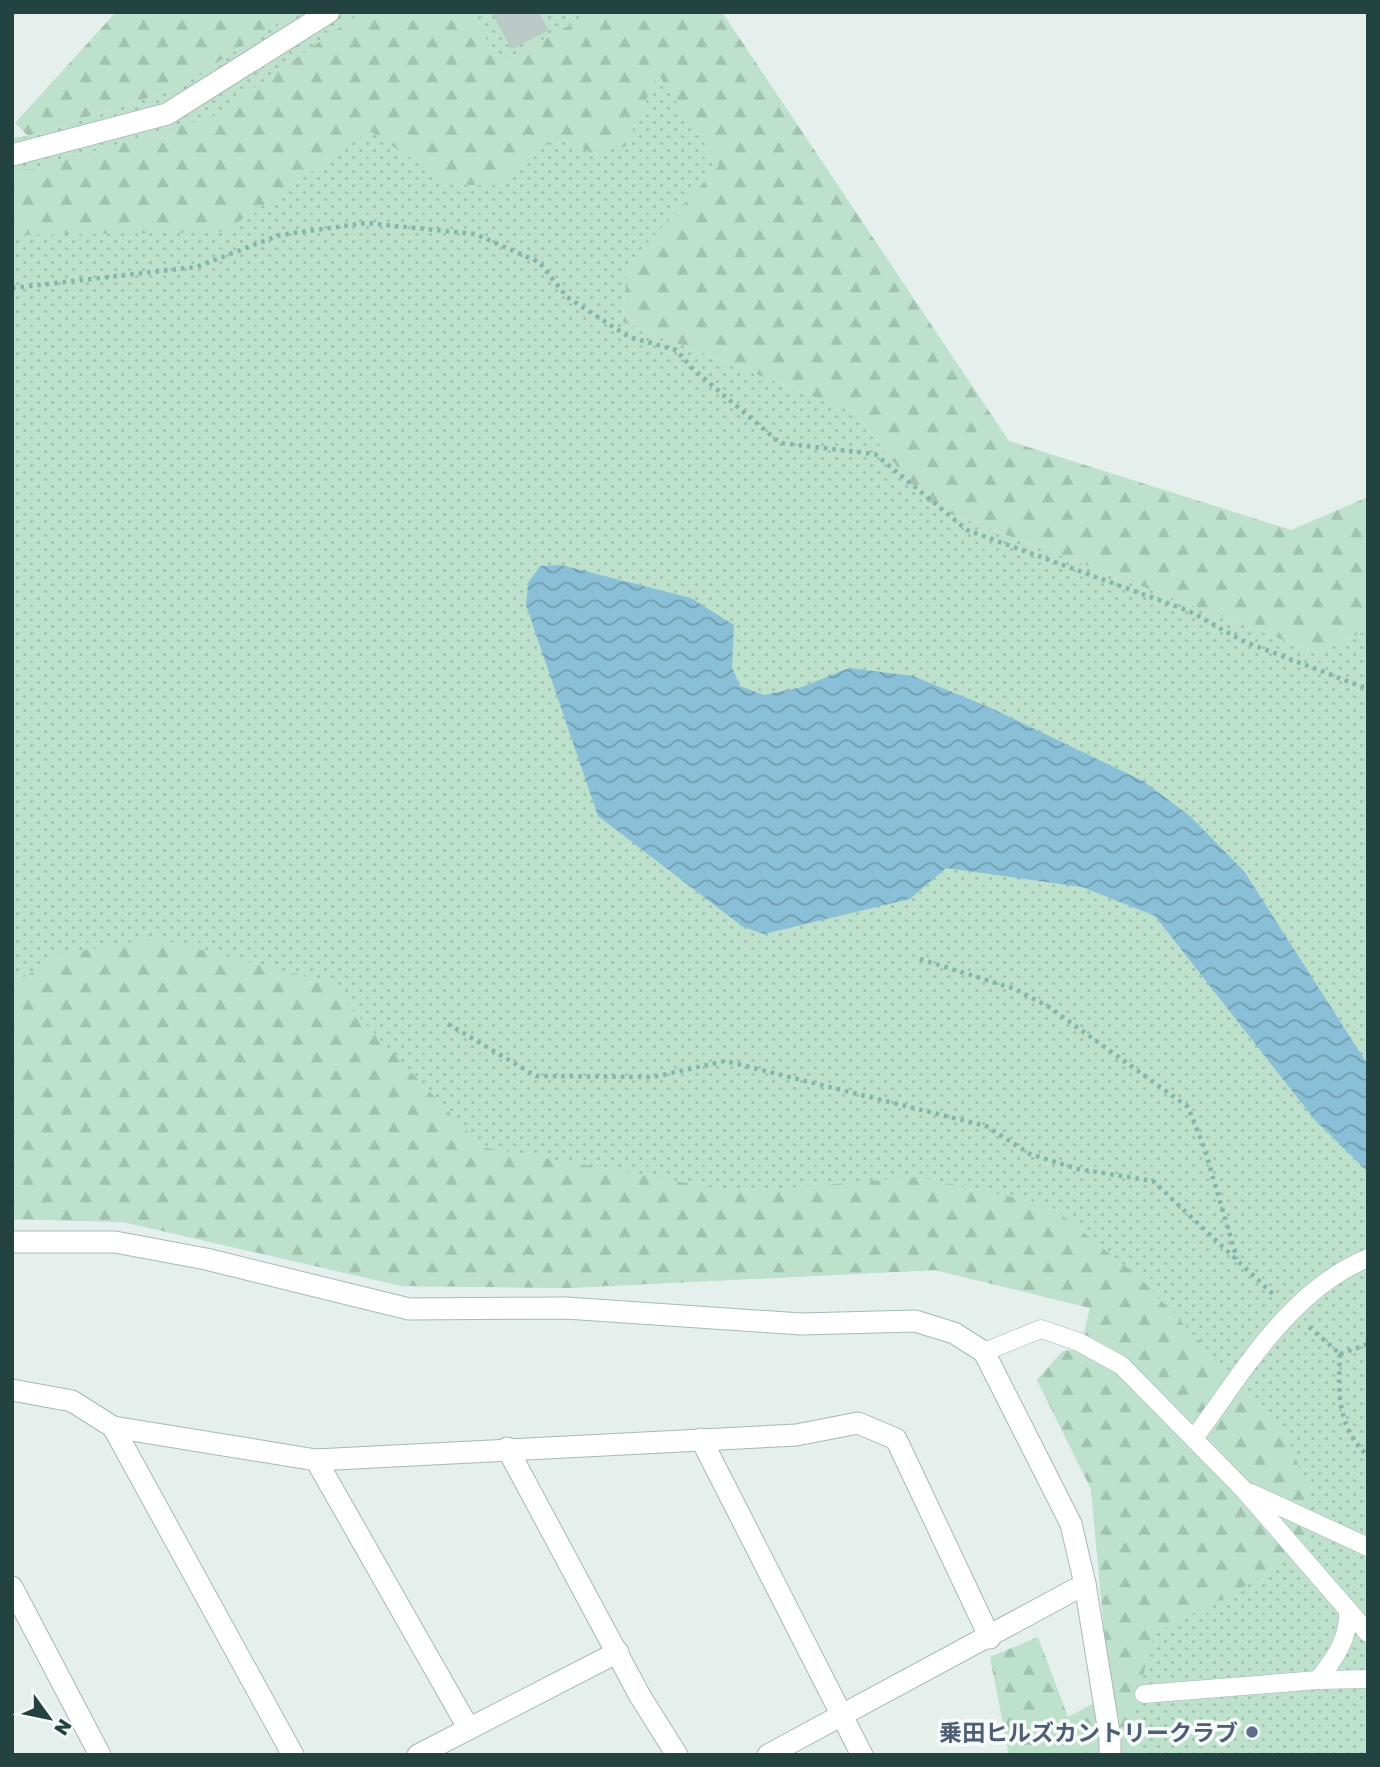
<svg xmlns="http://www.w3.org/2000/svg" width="1380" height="1767" viewBox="0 0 1380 1767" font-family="'Golos Text','Noto Sans JP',sans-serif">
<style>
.grass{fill:url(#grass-dots)}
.forest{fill:url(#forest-firs)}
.water{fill:url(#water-waves)}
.building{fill:#bacac6;stroke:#b7cac5;stroke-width:2}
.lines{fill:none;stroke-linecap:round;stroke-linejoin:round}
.lane-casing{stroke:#a7b8b5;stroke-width:19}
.street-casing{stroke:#a7b8b5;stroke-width:23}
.secondary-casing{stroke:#a3bcb7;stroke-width:23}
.path{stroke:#83b5ad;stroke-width:4.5;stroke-dasharray:3.5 5;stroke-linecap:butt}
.lane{stroke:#fff;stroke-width:18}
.street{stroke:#fff;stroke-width:21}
.secondary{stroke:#fff;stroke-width:21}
.service-dot{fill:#5c6f8a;stroke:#f6fbf9;stroke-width:2.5}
.labels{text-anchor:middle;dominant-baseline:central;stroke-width:7;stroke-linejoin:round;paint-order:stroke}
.service-label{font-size:23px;font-weight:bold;fill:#4e5e75;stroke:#f6fbf9;text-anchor:end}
</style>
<defs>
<pattern id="grass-dots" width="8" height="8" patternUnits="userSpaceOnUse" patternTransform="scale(1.75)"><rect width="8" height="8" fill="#bde1cc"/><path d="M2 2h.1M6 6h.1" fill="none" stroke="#a2c2b0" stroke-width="1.8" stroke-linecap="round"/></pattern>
<pattern id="forest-firs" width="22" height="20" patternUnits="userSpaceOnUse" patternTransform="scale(1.75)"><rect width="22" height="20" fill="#bde1cc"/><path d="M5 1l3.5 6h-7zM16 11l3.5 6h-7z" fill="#a2c2b0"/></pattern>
<pattern id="water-waves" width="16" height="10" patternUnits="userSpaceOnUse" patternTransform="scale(1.75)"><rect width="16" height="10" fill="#8ac0d7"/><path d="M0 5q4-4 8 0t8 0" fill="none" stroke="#709eb0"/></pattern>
</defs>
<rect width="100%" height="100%" fill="#e5efec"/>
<path class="grass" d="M295,12H595L658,73L720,166L627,265L623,322L855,413L927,505L1315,652L1368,630V1755H1123L1110,1694L1091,1489L1037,1380L1063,1351L1080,1350L1090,1308L935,1270L567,1288L402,1286L123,1222L12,1219V138L28,136L178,88Z"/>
<g class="forest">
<path d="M116,12H295L178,88L28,136L15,123Z"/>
<path d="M362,12H474L498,64L594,12H722L1009,441L1291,530L1368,497V630L1315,652L927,505L855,413L623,322L627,265L719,166L658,74L625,147L591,153L559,135L498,185H451L370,131L224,232L12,235V171L32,169L214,116Z"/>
<path d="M156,938L326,982L482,1147L738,1192L918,1177L1049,1205L1139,1277L1286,1433L1310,1496L1306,1549L1237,1591L1154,1634L1134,1710L1140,1755H1009L990,1657L1038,1637L1068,1717L1110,1694L1091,1489L1037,1380L1063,1351L1080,1350L1090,1308L935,1270L567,1288L402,1286L123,1222L12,1219V985L61,954Z"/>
</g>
<path class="water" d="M561,565L691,598L734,625L732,667L740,686L764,695L802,687L849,668L913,676L991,708L1143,781L1190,816L1244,871L1368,1065V1172L1315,1120L1155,916L1082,887L946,868L910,899L764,934L743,927L598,816L526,605L528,583L540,566Z"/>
<path class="building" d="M493,12H537L547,30L512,48Z"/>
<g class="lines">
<defs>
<g id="lane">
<path d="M984,1352L1041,1329L1079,1342L1121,1365L1244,1490L1368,1633"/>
<path d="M1195,1437C1243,1372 1290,1290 1368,1258"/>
<path d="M1251,1493L1368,1547"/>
<path d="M1318,1680C1335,1658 1349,1639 1348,1611"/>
<path d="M1144,1694L1318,1680L1368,1679"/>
</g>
<g id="street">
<path d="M12,155L167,114L329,12"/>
<path d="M984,1352L1071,1524L1085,1584L1110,1738V1755"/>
<path d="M12,1390L72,1401L113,1427L316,1460L796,1435L858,1423L896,1439L990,1638"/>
<path d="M113,1427L293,1755"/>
<path d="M701,1439L862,1755"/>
<path d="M507,1448L640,1696L677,1755"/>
<path d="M316,1460L469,1729"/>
<path d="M12,1587L100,1755"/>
<path d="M418,1755L618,1652"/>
<path d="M768,1755L1085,1584"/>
</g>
<path id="secondary" d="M12,1242H115L206,1259L409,1309L566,1308L801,1324L915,1321L954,1333L984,1352"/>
</defs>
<use href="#lane" class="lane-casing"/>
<use href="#street" class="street-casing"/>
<use href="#secondary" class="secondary-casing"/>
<g class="path">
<path d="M12,288L196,267L280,235L366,223L475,234L539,262L567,297L629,337L676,350L694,370L780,443L875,454L967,530L1189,611L1243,641L1368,689"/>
<path d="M920,959L1015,989L1049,1007L1188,1107L1204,1147L1237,1259"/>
<path d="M448,1024L536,1076L653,1077L725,1061L986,1126L1030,1154L1078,1169L1153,1181L1274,1295"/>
<path d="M1309,1327L1340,1354"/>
<path d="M1340,1354C1338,1393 1337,1427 1368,1456"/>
<path d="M1340,1354L1368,1344"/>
</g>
<use href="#lane" class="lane"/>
<use href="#street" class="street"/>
<use href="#secondary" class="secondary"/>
</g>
<circle class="service-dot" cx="1252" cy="1732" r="7"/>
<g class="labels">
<g class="service-label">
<text x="1238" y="1732">乗田ヒルズカントリークラブ</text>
</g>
</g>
<rect width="1380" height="1767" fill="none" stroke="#22433f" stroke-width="28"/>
<g transform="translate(49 1718) rotate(123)" stroke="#f6fbf9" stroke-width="5" paint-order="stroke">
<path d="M0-5L12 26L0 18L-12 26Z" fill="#22433f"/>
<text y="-10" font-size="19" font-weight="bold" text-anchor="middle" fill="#22433f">N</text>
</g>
</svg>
